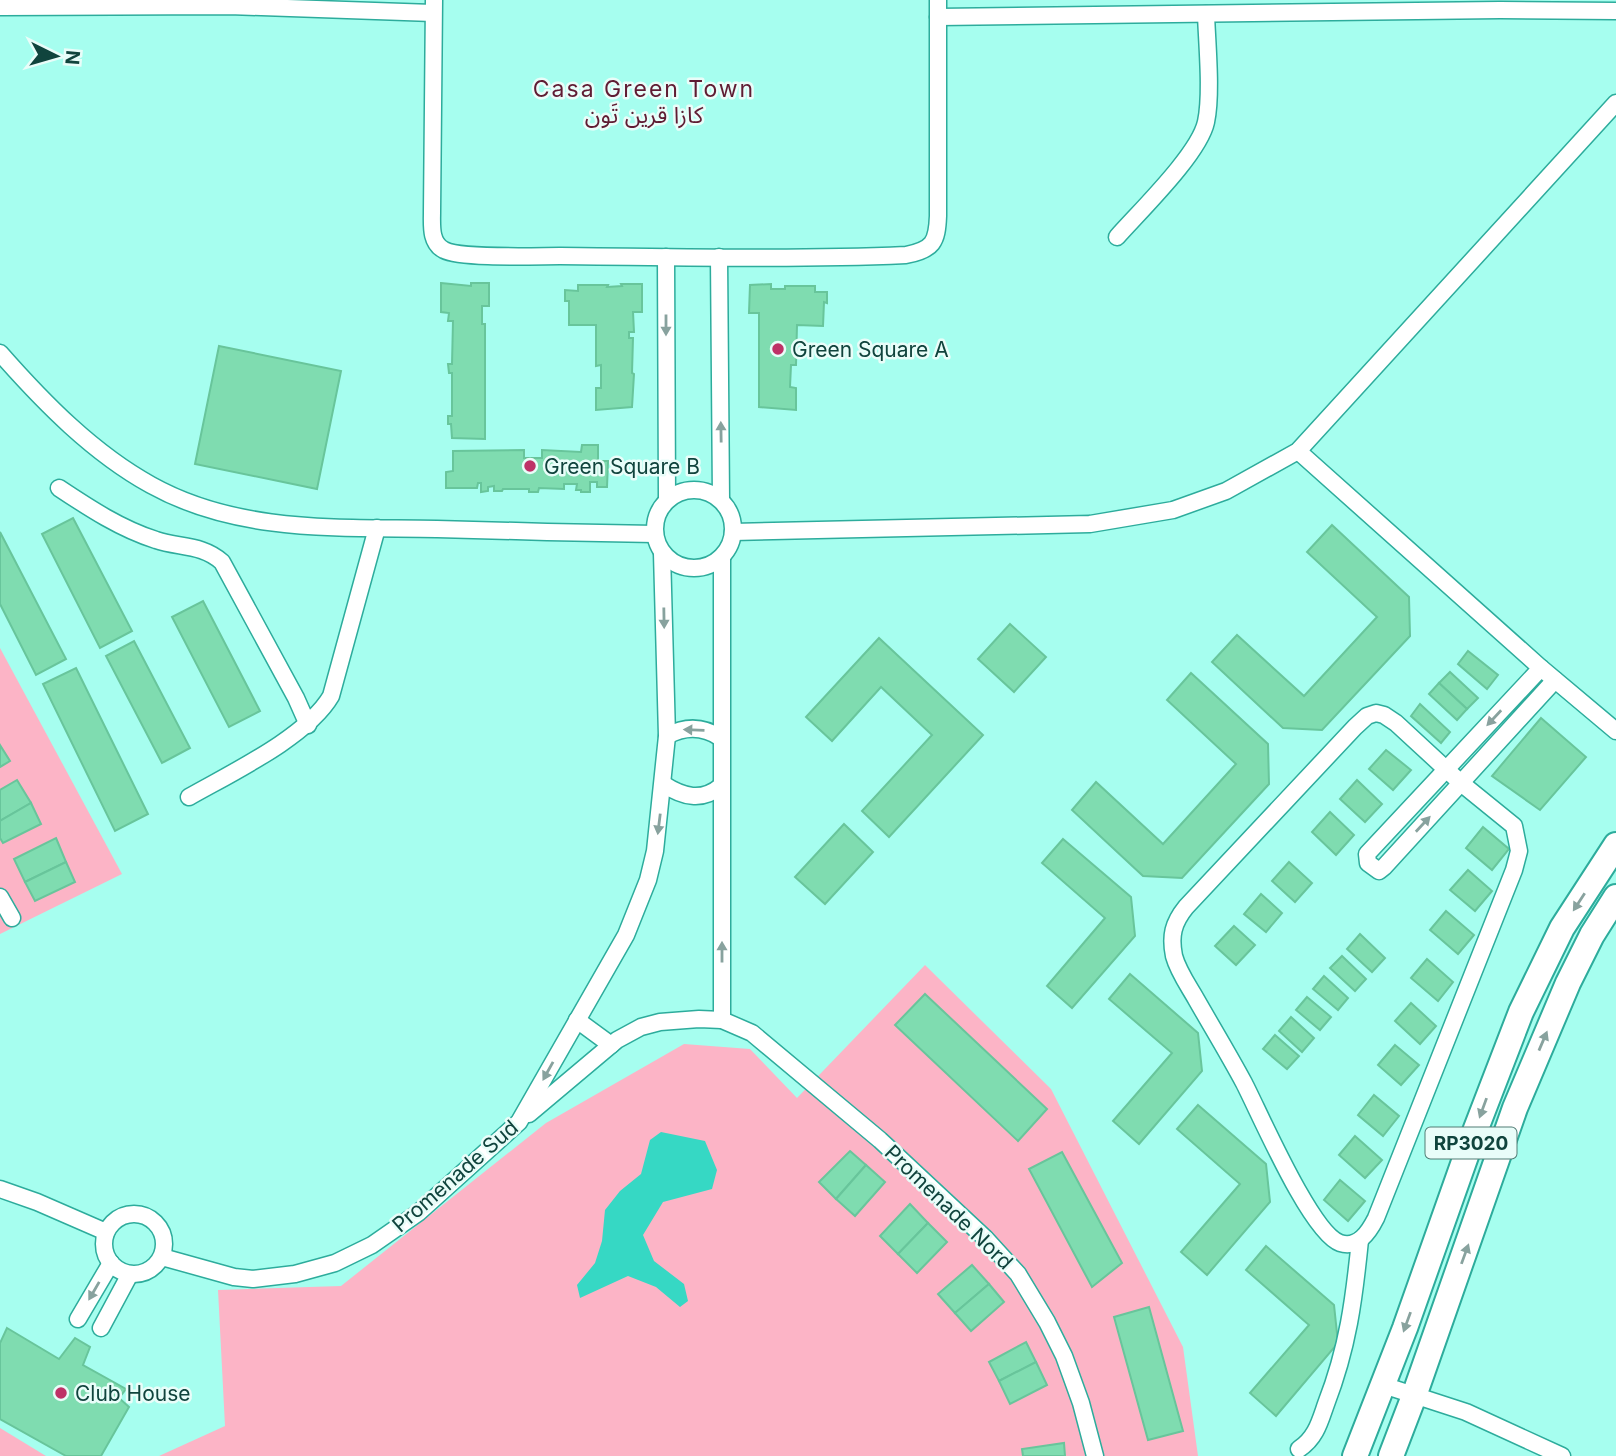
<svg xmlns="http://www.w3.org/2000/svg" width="1616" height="1456" viewBox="0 0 1616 1456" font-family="Inter,'Noto Sans Arabic',sans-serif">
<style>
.green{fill:#fcb4c6}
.water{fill:#36d8c4}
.building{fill:#7fdcb0;stroke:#68c59b;stroke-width:2}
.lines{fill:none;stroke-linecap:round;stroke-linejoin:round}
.minor-casing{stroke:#2dac9c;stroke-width:19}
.highway-casing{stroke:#2dac9c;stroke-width:28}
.minor{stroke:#fff;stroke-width:16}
.highway{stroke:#fff;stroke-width:24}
.oneway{fill:#88a29e}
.poi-dot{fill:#be3267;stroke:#e9fdf9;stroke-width:2.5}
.labels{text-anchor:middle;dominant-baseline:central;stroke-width:5;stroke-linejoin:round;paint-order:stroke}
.shield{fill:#e9fdf9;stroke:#517c75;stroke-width:2}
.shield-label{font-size:19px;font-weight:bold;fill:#10443d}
.poi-label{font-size:21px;fill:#10443d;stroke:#e9fdf9;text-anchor:start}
.street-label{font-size:21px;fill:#10443d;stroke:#e9fdf9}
.neighbourhood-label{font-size:23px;letter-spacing:2px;fill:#5f1c33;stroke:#e9fdf9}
</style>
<rect width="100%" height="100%" fill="#a6feef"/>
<g class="green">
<path d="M0,648L122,874L0,934Z"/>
<path d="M925,965L1051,1089L1183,1347L1198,1456H159L225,1426L218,1290L341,1286L546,1123L684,1044L750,1049L797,1098Z"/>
<path d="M0,1428L46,1456H0Z"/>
</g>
<path class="water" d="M661,1132L705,1141L717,1170L712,1189L663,1202L643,1235L654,1261L684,1284L688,1301L680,1307L656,1287L628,1276L580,1298L577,1285L595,1263L602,1241L605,1210L620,1191L641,1174L650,1140Z"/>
<g class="building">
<path d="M441,283L471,286V283H489V306H482V324H485V439L452,438L451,424H448V416H452V373H449L448,364H452L453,321H448L449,313L441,312Z"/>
<path d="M621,284H642V312H633L634,332H629V338H633L632,373L634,374L632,407L596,410V388H601V365L596,366V325H569V301H565V290L578,291V285H608L607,287L622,286Z"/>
<path d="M771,284V289H785V286H815V292H827V303L824,302L823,326L797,325L796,365H791L790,387L796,388V410L759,407V313H749L750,285Z"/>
<path d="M219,346L341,371L317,489L195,464Z"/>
<path d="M582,445H598V461H608L607,487H597V482H590V492H581V490H576L577,484H564V489L539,488L538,492H529V489H503L502,491H494V486L488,487V491L481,492V483H478L477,488H446V472L453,471V451L524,450V458H542V450L581,452Z"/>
<path d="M73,518L132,631L100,648L42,534Z"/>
<path d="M1332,525L1409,597L1410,636L1322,730L1283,728L1212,662L1237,635L1304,696L1377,617L1307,552Z"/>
<path d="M0,532L66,659L36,675L0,604Z"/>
<path d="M203,601L260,711L229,727L172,617Z"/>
<path d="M1010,624L1046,657L1014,692L978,659Z"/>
<path d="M879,638L983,735L889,837L862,811L932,735L881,687L832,741L806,717Z"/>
<path d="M134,641L190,748L162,763L106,656Z"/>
<path d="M1468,651L1498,675L1487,689L1458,664Z"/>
<path d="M76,668L148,814L115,831L43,684Z"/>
<path d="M1450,672L1478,698L1467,709L1439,683Z"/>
<path d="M1191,673L1268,744L1269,784L1182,878L1143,876L1072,810L1096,782L1163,844L1236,764L1167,700Z"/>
<path d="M1439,683L1467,709L1457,720L1429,694Z"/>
<path d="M1420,704L1450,732L1441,743L1411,716Z"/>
<path d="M1541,718L1586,757L1540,810L1492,776Z"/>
<path d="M0,745L10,761L0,767Z"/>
<path d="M1386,750L1411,770L1393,790L1369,769Z"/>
<path d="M17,780L31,803L0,821V790Z"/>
<path d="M1357,780L1382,804L1365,822L1340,799Z"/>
<path d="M31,803L41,824L3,843L0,838V821Z"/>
<path d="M1330,812L1354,835L1336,855L1312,832Z"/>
<path d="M844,824L873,852L825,904L795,877Z"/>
<path d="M1483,827L1509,849L1492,870L1466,848Z"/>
<path d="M56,838L66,862L25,882L14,859Z"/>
<path d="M1063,839L1131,897L1135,936L1072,1008L1047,986L1105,918L1042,863Z"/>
<path d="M66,862L75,882L35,901L25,882Z"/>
<path d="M1289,862L1312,883L1295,902L1272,881Z"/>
<path d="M1468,870L1492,891L1475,911L1450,890Z"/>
<path d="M1261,894L1282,913L1266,932L1244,914Z"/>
<path d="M1446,911L1474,935L1458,954L1430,930Z"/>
<path d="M1234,926L1255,945L1236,965L1215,946Z"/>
<path d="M1360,934L1385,958L1372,972L1347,949Z"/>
<path d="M1342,956L1366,979L1355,991L1330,968Z"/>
<path d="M1427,959L1453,982L1438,1001L1411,978Z"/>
<path d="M1130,974L1198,1033L1202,1071L1139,1144L1113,1121L1172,1053L1109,999Z"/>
<path d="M1324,976L1348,998L1338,1010L1313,989Z"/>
<path d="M925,994L1047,1109L1018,1141L895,1025Z"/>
<path d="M1307,997L1331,1017L1320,1030L1296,1010Z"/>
<path d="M1411,1003L1436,1026L1420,1044L1395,1021Z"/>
<path d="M1291,1017L1314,1038L1302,1052L1279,1031Z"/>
<path d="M1275,1035L1299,1056L1287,1069L1263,1049Z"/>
<path d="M1395,1045L1419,1065L1401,1085L1378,1065Z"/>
<path d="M1374,1095L1399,1116L1383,1136L1358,1115Z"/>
<path d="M1198,1105L1266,1164L1270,1202L1207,1275L1181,1252L1240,1184L1177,1129Z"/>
<path d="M1355,1136L1382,1160L1365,1178L1339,1155Z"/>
<path d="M850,1151L866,1165L836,1199L819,1182Z"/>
<path d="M1062,1152L1122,1263L1092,1287L1029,1169Z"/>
<path d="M866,1165L885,1182L855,1216L836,1199Z"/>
<path d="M1340,1180L1365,1201L1348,1221L1324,1200Z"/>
<path d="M910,1204L928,1223L898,1254L880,1236Z"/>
<path d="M928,1223L947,1242L917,1273L898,1254Z"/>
<path d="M1266,1246L1334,1305L1338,1343L1276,1416L1250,1393L1309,1325L1246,1270Z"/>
<path d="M972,1265L989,1284L955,1313L938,1294Z"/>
<path d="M989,1284L1004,1302L971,1331L955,1313Z"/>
<path d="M1149,1307L1183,1431L1148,1440L1114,1317Z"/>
<path d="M7,1328L59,1359L75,1338L90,1347L83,1365L126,1389L119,1398L129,1407L101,1456H66L0,1419V1343Z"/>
<path d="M1026,1342L1036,1362L999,1381L989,1362Z"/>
<path d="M1036,1362L1047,1385L1010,1404L999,1381Z"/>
<path d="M1064,1443L1065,1456H1023L1022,1449Z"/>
</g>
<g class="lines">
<defs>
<g id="minor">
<path d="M434,0L432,212C432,225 430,243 444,250C461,259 537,256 560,256C675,257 791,260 906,255C933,250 937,242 938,216V0"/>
<path d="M0,7L229,6L433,13"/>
<path d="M938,17L1500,10L1616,11"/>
<path d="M1117,237C1140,211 1199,154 1206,122C1212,94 1207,44 1206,14"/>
<path d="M666,257L667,500"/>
<path d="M719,257L721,500"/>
<path d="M0,353C44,403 93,453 151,485C239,534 341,527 437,529C510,531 582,533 655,534"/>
<path d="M1298,451L1541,668L1616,731"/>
<path d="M59,488C89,508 121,529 156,540C179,548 202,544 222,562L296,698L308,725"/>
<circle cx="694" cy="529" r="39"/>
<path d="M733,532L1090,524L1173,510L1226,491L1298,451L1616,103"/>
<path d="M1541,668L1367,854L1368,863L1379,871L1384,867L1555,680"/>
<path d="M1376,713L1384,715L1396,723L1461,783L1514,826L1519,851L1514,870L1376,1218C1369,1232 1358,1249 1340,1243C1311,1233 1260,1114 1244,1083C1229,1055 1212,1027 1196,999C1188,985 1178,971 1174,956C1170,936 1173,923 1186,907L1355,727L1367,716Z"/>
<path d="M667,736C685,726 703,726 721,738"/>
<path d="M663,784C683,797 702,802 721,786"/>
<path d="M189,797C231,773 307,737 331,696L377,528"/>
<path d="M0,897L12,918"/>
<path d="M577,1020L611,1045"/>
<path d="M722,1020V557"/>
<path d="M529,1114L617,1040L641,1027L660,1022L699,1019L722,1020L752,1033L880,1140L985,1238L1018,1274L1047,1322L1064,1356L1081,1403L1095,1456"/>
<path d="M0,1189L37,1202L106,1232"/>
<circle cx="134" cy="1244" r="30"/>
<path d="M162,1257L234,1277L253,1279L295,1274L335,1263L372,1245L418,1213L519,1122L626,935L648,880L655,851L667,736L662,553"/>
<path d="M78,1319L111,1263"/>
<path d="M101,1328L130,1274"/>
<path d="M1383,1385L1466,1412L1562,1456"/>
<path d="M1299,1449C1316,1438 1320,1421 1326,1404C1348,1347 1354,1300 1360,1240"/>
</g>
<g id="highway">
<path d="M1355,1456L1405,1328L1472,1139L1521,1012L1562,928L1616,845"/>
<path d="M1391,1456L1414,1396L1515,1108L1568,983L1592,935L1616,897"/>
</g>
</defs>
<use href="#minor" class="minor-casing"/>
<use href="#highway" class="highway-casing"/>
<use href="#minor" class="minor"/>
<use href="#highway" class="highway"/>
</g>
<defs><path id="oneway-solid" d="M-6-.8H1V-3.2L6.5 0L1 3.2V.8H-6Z" transform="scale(1.75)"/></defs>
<g class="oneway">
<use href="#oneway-solid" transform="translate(666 325) rotate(90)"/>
<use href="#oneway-solid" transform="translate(721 432) rotate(-91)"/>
<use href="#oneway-solid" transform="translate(664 618) rotate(89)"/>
<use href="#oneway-solid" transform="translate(1494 718) rotate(133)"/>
<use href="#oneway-solid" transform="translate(694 730) rotate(-178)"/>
<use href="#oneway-solid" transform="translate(659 824) rotate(97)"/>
<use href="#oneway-solid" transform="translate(1423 824) rotate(-47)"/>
<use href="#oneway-solid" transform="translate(1579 902) rotate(123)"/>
<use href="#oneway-solid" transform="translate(722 952) rotate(-90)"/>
<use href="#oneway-solid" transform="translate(1543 1041) rotate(-67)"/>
<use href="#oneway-solid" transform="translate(548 1071) rotate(119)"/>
<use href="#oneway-solid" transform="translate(1483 1108) rotate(110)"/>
<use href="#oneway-solid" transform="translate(1465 1254) rotate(-70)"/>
<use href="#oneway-solid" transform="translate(94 1291) rotate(120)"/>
<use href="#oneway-solid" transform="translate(1407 1322) rotate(110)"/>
</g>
<g class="poi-dot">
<circle cx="778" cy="349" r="7"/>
<circle cx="530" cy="466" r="7"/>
<circle cx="61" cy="1393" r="7"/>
</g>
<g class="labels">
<rect class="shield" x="1425.5" y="1127.5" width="91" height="31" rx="5"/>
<g class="shield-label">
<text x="1471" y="1143">RP3020</text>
</g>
<g class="poi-label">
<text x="792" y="349">Green Square A</text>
<text x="544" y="466">Green Square B</text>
<text x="75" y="1393">Club House</text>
</g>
<g class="street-label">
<text transform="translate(455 1176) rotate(-41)">Promenade Sud</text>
<text transform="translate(949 1207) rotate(44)">Promenade Nord</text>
</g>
<g class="neighbourhood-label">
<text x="644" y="89">Casa Green Town<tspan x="644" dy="26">كازا قرين تَون</tspan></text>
</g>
</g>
<g transform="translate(56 56) rotate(95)" stroke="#e9fdf9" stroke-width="5" paint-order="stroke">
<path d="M0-5L12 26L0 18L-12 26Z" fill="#10443d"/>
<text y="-10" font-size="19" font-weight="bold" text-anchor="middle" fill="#10443d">N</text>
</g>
</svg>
